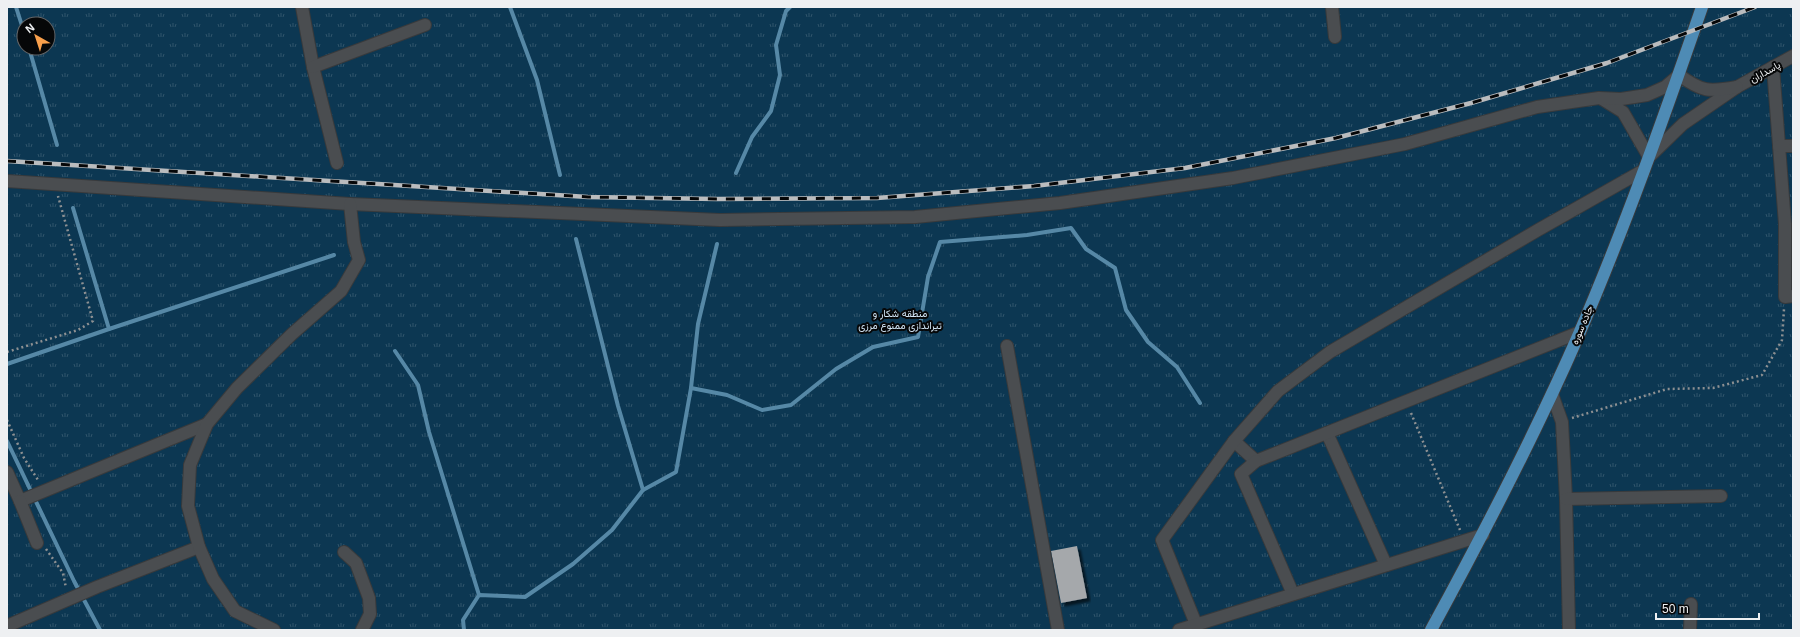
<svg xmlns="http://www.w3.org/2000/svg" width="1800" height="637" viewBox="0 0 1800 637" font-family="Arial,Vazirmatn,sans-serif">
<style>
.park{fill:url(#park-tufts);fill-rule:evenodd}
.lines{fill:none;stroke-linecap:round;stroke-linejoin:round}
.stream{stroke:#5688a6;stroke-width:4}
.building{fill:#a5a8ab;filter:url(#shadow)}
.minor-casing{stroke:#383a3c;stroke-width:14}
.major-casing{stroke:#383a3c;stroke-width:14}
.path{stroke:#8d9092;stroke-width:2.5;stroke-dasharray:2 3;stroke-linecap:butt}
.minor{stroke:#4a4d50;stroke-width:12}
.major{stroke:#4e8bb5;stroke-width:12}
.rail-casing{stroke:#babcbe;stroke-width:4.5}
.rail{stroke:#060708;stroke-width:3;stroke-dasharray:9;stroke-linecap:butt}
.labels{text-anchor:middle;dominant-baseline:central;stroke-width:4;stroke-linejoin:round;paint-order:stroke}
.street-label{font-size:10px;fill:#eef0f2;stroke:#060708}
.park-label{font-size:10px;fill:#d3e6f6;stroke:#060708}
</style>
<defs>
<pattern id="park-tufts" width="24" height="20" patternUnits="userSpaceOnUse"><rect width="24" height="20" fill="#0c3752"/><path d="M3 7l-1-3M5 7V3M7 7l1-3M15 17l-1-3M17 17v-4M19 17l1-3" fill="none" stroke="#30546b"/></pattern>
<filter id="shadow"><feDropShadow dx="3.5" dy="3.5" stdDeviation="1" flood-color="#0009"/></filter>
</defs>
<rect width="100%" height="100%" fill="#1a1d1f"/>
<path class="park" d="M7,7H1793V630H7ZM24,24H48V48H24Z"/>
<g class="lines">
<g class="stream">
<path d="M16,7L24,32"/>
<path d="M510,7L537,80L560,175"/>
<path d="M29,48L57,145"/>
<path d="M736,173L752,137L771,111L780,75L776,45L786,11L790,7"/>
<path d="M576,239L618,406L643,490"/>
<path d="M109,329L334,255"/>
<path d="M395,351L418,385L429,432L479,595"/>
<path d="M7,364L109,329L73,208"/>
<path d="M691,388L727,395L762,410L791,405L836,369L873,347L918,337L928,277L940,242L1027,235L1071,228L1086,249L1115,268L1126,310L1148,342L1177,367L1200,403"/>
<path d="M7,441L74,581L100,630"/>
<path d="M464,630L463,620L479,595L525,597L573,564L612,530L643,490L676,472L691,388L698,324L717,244"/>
</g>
</g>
<path class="building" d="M1077,546L1087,598L1061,603L1051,551Z"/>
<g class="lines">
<defs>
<g id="minor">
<path d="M302,7L313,67L337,163"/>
<path d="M1332,7L1335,37"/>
<path d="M313,67L425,25"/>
<path d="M1773,67L1785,224V297L1793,296"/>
<path d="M1602,99L1623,112L1649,157L1683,124L1737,87L1793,56"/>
<path d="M1779,146H1793"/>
<path d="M7,181L350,204L720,220L915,217L1060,203L1233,178L1405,144L1537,107L1599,98L1621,99L1647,95L1665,87L1679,75C1702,92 1709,92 1737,87"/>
<path d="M1007,346L1058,630"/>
<path d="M1552,394L1562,422L1566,499L1569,630"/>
<path d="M1327,433L1386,565"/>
<path d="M1234,441L1256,461L1580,332"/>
<path d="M1256,461L1241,474L1293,594"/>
<path d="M7,472L20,501L207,424"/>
<path d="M1566,499L1721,496"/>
<path d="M20,501L37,543"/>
<path d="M344,552L356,563L369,598L370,614L362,630"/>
<path d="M1196,624L1162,540L1234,441L1278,391L1330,352L1538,230L1644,170"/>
<path d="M7,626L97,587L199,547"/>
<path d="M274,630L235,611L213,579L199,547L188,506L190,465L207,424L237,388L292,334L341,291L359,260L354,242L350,204"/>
<path d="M1179,630L1483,535"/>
<path d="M1690,630L1691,604"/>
</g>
<path id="major" d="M1431,630C1484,533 1535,435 1579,334C1625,227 1664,117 1702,7"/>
</defs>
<use href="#minor" class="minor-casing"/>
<use href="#major" class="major-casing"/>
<g class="path">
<path d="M7,352L78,330L93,321L58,196"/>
<path d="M1411,413L1460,530"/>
<path d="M1572,418L1667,389L1713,388L1762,375L1782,340L1784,309"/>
<path d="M7,420L24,458L38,480"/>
<path d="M46,549L63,573L66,588"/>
</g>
<use href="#minor" class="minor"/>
<use href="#major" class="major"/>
<defs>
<path id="rail" d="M7,161L588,197L717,199L877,198L1034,186L1185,168L1336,138L1471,103L1607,63L1755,7"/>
</defs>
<use href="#rail" class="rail-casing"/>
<use href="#rail" class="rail"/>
</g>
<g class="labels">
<g class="street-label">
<text transform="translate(1765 72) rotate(-29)">پاسداران</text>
<text transform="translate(1582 325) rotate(-67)">جاده سوره</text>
</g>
<g class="park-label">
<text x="900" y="313">منطقه شکار و<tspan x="900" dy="12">تیراندازی ممنوع مرزی</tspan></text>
</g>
</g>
<rect width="1800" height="637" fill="none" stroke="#eef0f2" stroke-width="16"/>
<g transform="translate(36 36) rotate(321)"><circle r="19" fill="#060708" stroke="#636466"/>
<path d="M0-3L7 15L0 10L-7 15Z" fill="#f9a04c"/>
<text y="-6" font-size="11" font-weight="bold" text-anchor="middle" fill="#eef0f2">N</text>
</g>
<path d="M1656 613v6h103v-6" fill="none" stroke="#eef0f2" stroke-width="2"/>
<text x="1662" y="613" font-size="12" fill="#eef0f2" stroke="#060708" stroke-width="3" paint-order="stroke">50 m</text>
</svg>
